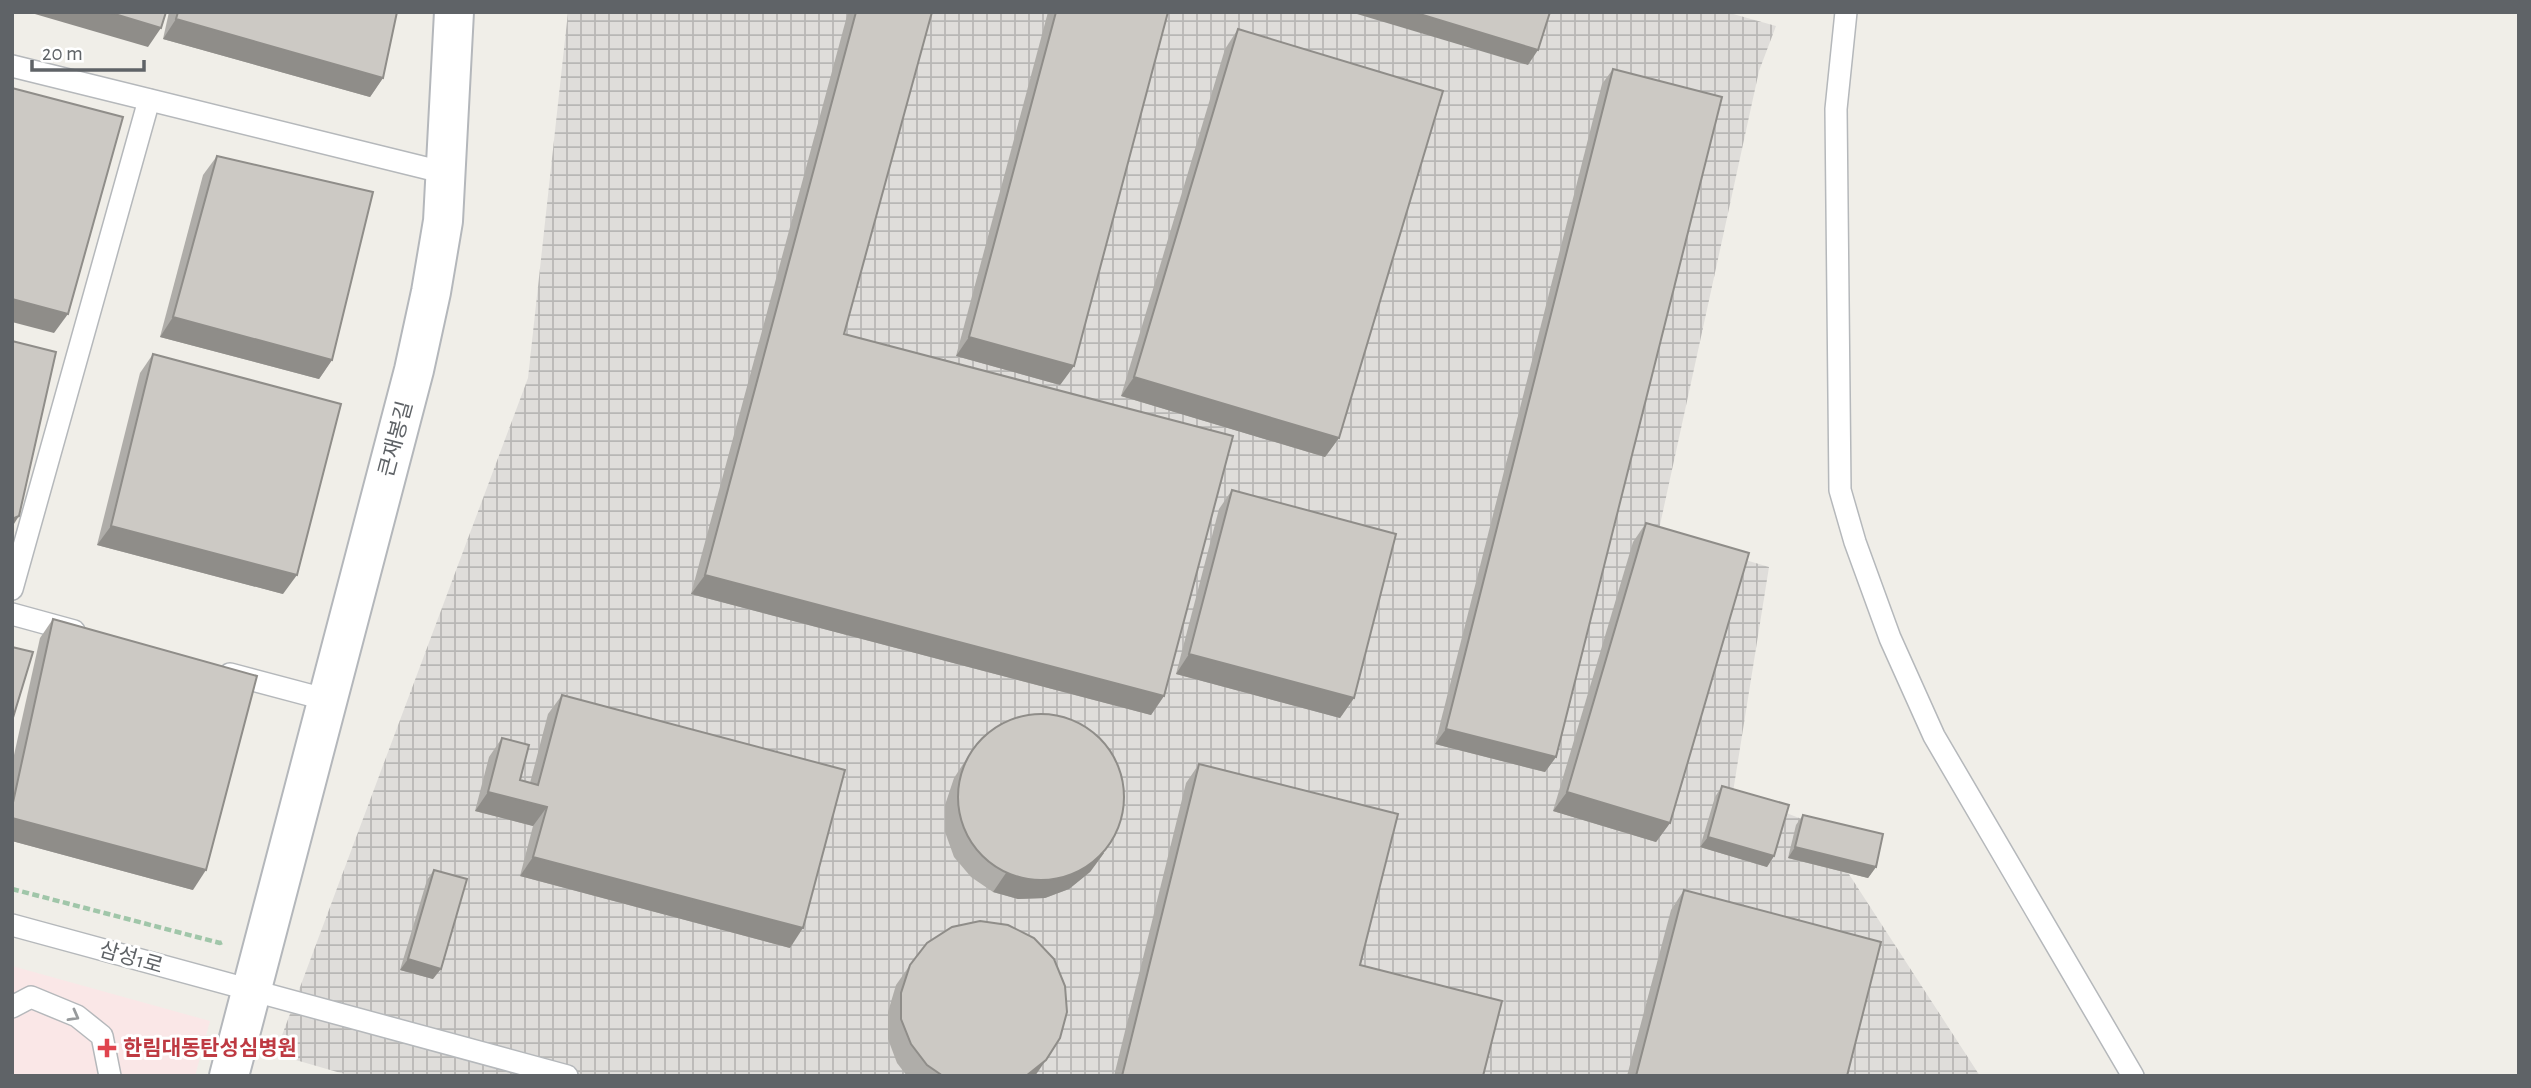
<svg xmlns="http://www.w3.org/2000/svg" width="2531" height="1088" viewBox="0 0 2531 1088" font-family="'Alegreya Sans','Noto Sans KR',sans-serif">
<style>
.industrial{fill:url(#industrial-grid)}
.medical{fill:#fae7e7}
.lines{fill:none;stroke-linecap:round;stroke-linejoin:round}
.lane-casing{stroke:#b5b8bb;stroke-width:24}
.secondary-casing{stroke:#b4b7bb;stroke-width:42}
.path{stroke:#a0c6a9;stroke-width:4.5;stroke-dasharray:7 3.5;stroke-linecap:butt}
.lane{stroke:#fff;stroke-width:21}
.secondary{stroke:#fff;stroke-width:38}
.wall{fill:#afada9}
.shaded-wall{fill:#8f8d89}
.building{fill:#ccc9c4;stroke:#8f8d89;stroke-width:2}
.oneway{stroke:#979a9c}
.health-dot{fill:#e0444e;stroke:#fff;stroke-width:2.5}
.labels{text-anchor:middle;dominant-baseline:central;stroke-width:6;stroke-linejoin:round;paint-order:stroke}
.street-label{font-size:21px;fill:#5f6367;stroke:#fff}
.health-label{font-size:21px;font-weight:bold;fill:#be3a42;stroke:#fff;text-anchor:start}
</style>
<defs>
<pattern id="industrial-grid" width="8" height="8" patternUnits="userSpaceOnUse" patternTransform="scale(1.75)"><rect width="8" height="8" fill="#dfddda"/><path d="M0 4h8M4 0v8" fill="none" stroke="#b8b7b5"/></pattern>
</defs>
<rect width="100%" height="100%" fill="#f0eee8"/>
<path class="industrial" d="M568,12H1726L1776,26L1759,71L1658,534L1769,567L1733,792L1817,825L1980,1076H351L275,1054L528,378Z"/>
<path class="medical" d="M12,966L210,1021L195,1076H12Z"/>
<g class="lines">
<defs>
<g id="lane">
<path d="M1846,12L1836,109L1840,490L1855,542L1890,638L1934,736L2133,1076"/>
<path d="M12,66L446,173"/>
<path d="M12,589L149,100"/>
<path d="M12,614L74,631"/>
<path d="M230,674L328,700"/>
<path d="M12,925L567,1076"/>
<path d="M12,1007L31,997L77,1016L102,1036L110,1076"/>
</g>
<path id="secondary" d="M229,1076L414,370L431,292L443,221L454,12"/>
</defs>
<use href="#lane" class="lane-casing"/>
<use href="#secondary" class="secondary-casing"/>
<path class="path" d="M12,889L220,943L225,941"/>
<use href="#lane" class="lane"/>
<use href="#secondary" class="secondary"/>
</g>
<g class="wall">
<path d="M169,12H397L383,78L370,97L163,39Z"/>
<path d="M848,12H932L844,334L1164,696L1151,715L691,594Z"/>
<path d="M1048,12H1168L1074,366L1060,385L956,356Z"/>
<path d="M1238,29L1339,438L1325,457L1121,396L1225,49Z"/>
<path d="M1613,69L1556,757L1545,772L1435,744L1602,84Z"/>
<path d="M217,156L332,360L319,379L160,337L203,175Z"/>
<path d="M153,354L283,594L97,545L140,373Z"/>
<path d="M1232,490L1354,698L1340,718L1176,674L1219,509Z"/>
<path d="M1646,523L1670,823L1656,842L1553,811L1633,542Z"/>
<path d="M53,619L193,890L12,841V764L40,638Z"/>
<path d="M562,695L790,948L520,876L533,826L475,811L489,757L502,738L520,780L530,783L548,714Z"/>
<path d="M967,758L1104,853L1090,872L1069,889L1045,898L1018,899L993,892L971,877L954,857L945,832V805L954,778Z"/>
<path d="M1199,764L1360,965L1483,1076H1114L1186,783Z"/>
<path d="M1722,786L1774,856L1767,867L1700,847L1715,797Z"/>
<path d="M1803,815L1876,867L1868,878L1788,858L1796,825Z"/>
<path d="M434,870L433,979L400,970L427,880Z"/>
<path d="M1684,890L1847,1076H1627L1671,910Z"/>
<path d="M910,965L1035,1076H907L897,1063L888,1039V1012L896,985Z"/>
</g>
<g class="shaded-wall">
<path d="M28,12H108L161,28L148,47Z"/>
<path d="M1358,12H1413L1538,50L1528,65L1357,14Z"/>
<path d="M176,19L383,78L370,97L163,39Z"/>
<path d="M12,299L68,314L54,333L12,322Z"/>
<path d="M173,317L332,360L319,379L160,337Z"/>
<path d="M969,337L1074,366L1060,385L956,356Z"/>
<path d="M1134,377L1339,438L1325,457L1121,396Z"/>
<path d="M19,516L12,527V519Z"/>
<path d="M111,526L297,575L283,594L97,545Z"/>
<path d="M705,575L1164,696L1151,715L691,594Z"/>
<path d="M1189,654L1354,698L1340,718L1176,674Z"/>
<path d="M1446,729L1556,757L1545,772L1435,744Z"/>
<path d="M488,792L547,807L533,826L475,811Z"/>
<path d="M1567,792L1670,823L1656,842L1553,811Z"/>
<path d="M12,818L206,870L193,890L12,841Z"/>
<path d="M1708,837L1774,856L1767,867L1700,847Z"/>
<path d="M1795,847L1876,867L1868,878L1788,858Z"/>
<path d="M1104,853L1090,872L1069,889L1045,898L1018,899L993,892L1006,873Z"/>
<path d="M533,857L803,928L790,948L520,876Z"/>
<path d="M408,959L441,969L433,979L400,970Z"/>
<path d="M1046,1060L1035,1076H1026Z"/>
</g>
<g class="building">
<path d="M108,12H166L161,28Z"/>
<path d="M178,12H397L383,78L176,19Z"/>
<path d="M856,12H932L844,334L1233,436L1164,696L705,575Z"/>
<path d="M1056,12H1168L1074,366L969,337Z"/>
<path d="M1413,12H1550L1538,50Z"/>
<path d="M1238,29L1443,91L1339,438L1134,377Z"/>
<path d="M1613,69L1722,97L1556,757L1446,729Z"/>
<path d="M12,88L123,117L68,314L12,299Z"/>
<path d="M217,156L373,192L332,360L173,317Z"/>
<path d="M12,341L56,352L19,516L12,519Z"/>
<path d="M153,354L341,404L297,575L111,526Z"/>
<path d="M1232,490L1396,534L1354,698L1189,654Z"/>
<path d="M1646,523L1749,553L1670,823L1567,792Z"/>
<path d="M53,619L257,676L206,870L12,818V807Z"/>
<path d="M12,647L33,652L12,721Z"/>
<path d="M562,695L845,770L803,928L533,857L547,807L488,792L502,738L529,745L520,780L538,785Z"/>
<circle cx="1041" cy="797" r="83"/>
<path d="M1199,764L1398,814L1360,965L1502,1001L1483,1076H1122Z"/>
<path d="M1722,786L1789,805L1774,856L1708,837Z"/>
<path d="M1803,815L1883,834L1876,867L1795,847Z"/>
<path d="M434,870L467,879L441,969L408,959Z"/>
<path d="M1684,890L1881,942L1847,1076H1636Z"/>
<path d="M980,921L1008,925L1034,938L1054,959L1065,986L1067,1012L1060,1038L1046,1060L1026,1076H943L927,1065L911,1044L901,1019V993L910,965L927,943L952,927Z"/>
</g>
<defs><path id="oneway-chevron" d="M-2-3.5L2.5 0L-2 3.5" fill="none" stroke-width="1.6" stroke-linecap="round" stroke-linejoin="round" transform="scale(1.75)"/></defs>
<use class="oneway" href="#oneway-chevron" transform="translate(74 1016) rotate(29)"/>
<path class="health-dot" d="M103.5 1037.5h7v7h7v7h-7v7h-7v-7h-7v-7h7z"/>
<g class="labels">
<g class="street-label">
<text transform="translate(396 439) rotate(-75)">큰재봉길</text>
<text transform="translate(131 958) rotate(16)">삼성1로</text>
</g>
<g class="health-label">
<text x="123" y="1048">한림대동탄성심병원</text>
</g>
</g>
<rect width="2531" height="1088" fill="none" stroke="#5f6367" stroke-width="28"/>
<path d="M32 60v10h112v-10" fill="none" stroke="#5f6367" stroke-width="3.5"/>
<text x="42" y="60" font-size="21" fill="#5f6367" stroke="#ffffff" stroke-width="5" paint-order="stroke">20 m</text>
</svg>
